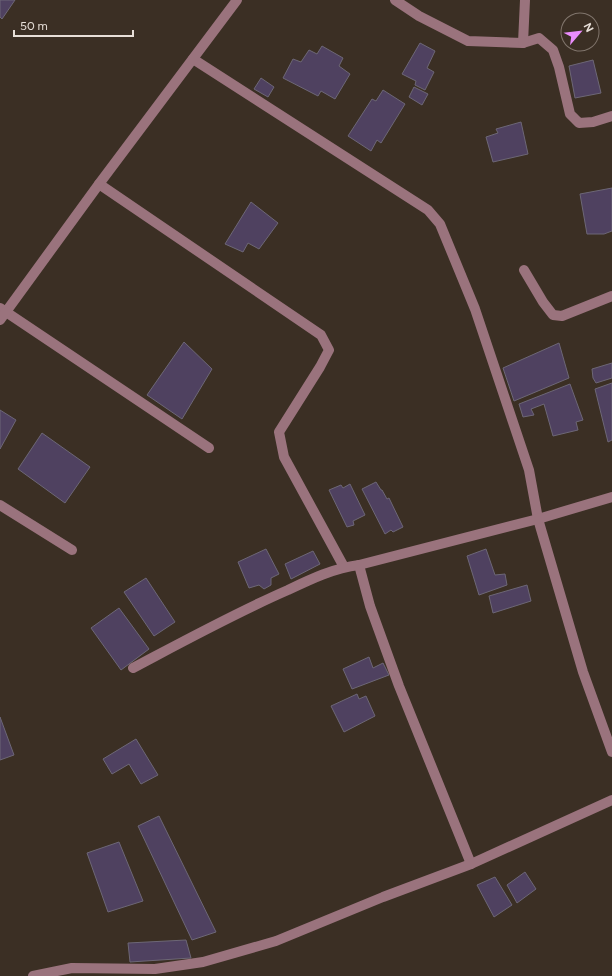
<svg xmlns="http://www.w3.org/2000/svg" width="612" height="976" viewBox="0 0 612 976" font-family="Figtree,sans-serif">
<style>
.building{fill:#4f4160;stroke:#6d6776}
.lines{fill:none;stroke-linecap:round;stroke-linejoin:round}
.minor{stroke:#9a737d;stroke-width:10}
</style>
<rect width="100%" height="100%" fill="#3b2f24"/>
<g class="building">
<path d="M0,0H15L2,19L0,17Z"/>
<path d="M420,43L435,51L427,68L434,72L425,90L415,85L416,81L402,74Z"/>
<path d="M322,46L343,58L339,66L350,74L335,99L321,91L318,96L283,78L293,59L301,62L309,50L317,54Z"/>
<path d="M593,60L601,93L575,98L569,66Z"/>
<path d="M261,78L274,87L268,97L254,89Z"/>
<path d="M414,87L428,94L422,105L409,97Z"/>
<path d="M383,90L405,104L381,143L377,140L371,151L348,136L372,99L376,101Z"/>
<path d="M521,122L528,154L493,162L486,137L498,133L496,129Z"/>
<path d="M612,188V231L604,234H587L580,194Z"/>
<path d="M251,202L278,223L259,249L248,243L243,252L225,244Z"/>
<path d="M184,342L212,369L182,419L147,395Z"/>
<path d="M559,343L569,378L514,401L503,368Z"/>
<path d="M612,363V378L596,383L593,378L592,369Z"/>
<path d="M612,383V440L608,442L595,389Z"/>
<path d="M570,384L583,420L576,422L578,430L553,436L544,404L531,409L534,415L523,417L519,404Z"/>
<path d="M0,410L16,420L0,449Z"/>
<path d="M42,433L90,467L65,503L18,469Z"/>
<path d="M376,482L381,490H382L387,499L389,498L403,527L393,532L391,530L385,534L362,489Z"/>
<path d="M350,484L365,515L353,521L354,525L347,527L329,490L341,485L343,488Z"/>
<path d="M266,549L279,574L271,578V585L264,589L259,585L249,588L238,562Z"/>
<path d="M486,549L495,575L505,574L507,585L479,595L467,556Z"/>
<path d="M313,551L320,564L291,579L285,564Z"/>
<path d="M146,578L175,622L154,636L124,592Z"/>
<path d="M527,585L531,601L493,613L489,596Z"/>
<path d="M119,608L149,649L121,670L91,628Z"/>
<path d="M369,657L373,668L383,663L389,675L352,689L343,669Z"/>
<path d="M357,694L359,699L366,696L375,716L344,732L331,706Z"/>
<path d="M0,717L14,755L0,760Z"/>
<path d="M136,739L158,775L141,784L129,764L112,774L103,759Z"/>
<path d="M159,816L216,932L192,940L138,826Z"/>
<path d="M119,842L143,901L108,912L87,853Z"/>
<path d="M525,872L536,889L517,903L507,885Z"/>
<path d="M495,877L512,905L494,917L477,885Z"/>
<path d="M186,940L191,958L130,962L128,943Z"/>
</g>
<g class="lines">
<g class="minor">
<path d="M395,0L419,16L468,41L523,43L539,38L553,50L559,67L570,114L579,123L593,122L612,116"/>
<path d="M523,43L525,0"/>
<path d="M193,59L428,210L440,224L475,309L529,470L538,519L583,672L612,752"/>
<path d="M99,184L321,335L329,350L320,367L279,432L284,457L344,567"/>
<path d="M524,270L543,302L553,315L562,316L612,296"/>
<path d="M0,308L209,448"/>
<path d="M0,320L99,184L237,0"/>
<path d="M0,505L72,550"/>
<path d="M359,565L370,606L399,686L471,864"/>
<path d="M133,668C184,641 235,613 288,590C311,579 334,568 359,565L538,519L612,497"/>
<path d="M33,976L72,968L155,969L203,962L276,941L383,897L471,864L612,800"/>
</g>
</g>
<g transform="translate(580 32) rotate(62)"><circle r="19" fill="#3b2f24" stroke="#80756c"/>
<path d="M0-3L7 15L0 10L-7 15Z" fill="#ea8dfc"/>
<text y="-6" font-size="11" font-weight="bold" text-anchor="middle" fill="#e7dfd8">N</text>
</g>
<path d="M14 30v6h119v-6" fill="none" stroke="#e7dfd8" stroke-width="2"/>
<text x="20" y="30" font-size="12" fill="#e7dfd8" stroke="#3b2f24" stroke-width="3" paint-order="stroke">50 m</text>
</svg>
